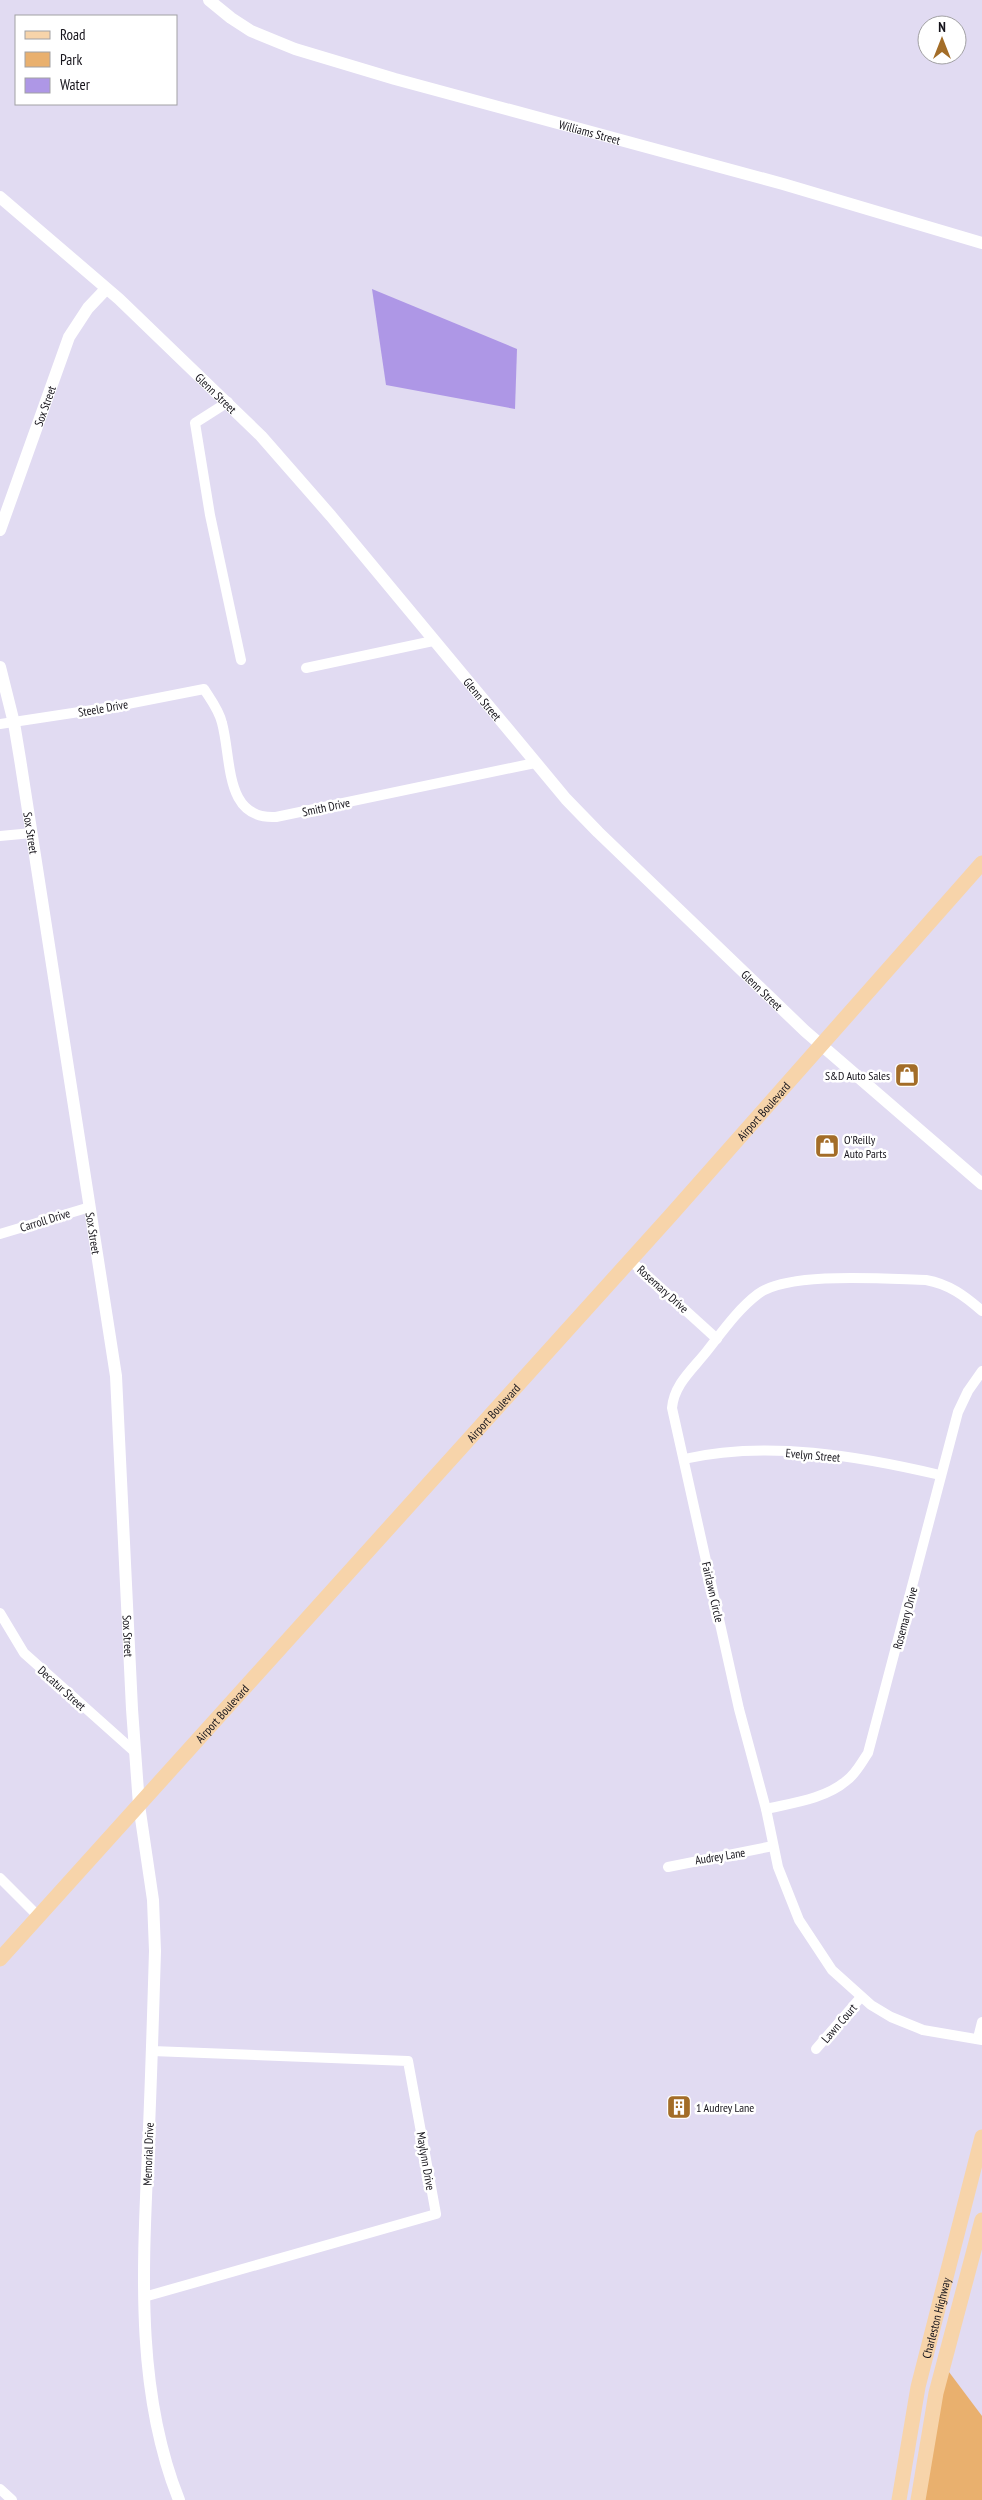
<svg xmlns="http://www.w3.org/2000/svg" width="982" height="2500" viewBox="0 0 982 2500" font-family="'PT Sans Narrow',sans-serif">
<style>
.green{fill:#e9b06e}
.water{fill:#ae97e6}
.lines{fill:none;stroke-linecap:round;stroke-linejoin:round}
.minor{stroke:#fff;stroke-width:10}
.tertiary{stroke:#fff;stroke-width:12}
.primary{stroke:#f7d4aa;stroke-width:15}
.labels{text-anchor:middle;dominant-baseline:central;stroke-width:5;stroke-linejoin:round;paint-order:stroke}
.street-label{font-size:12px;fill:#16141b;stroke:#fff}
.poi-label{font-size:12px;fill:#16141b;stroke:#fff;text-anchor:start}
</style>
<rect width="100%" height="100%" fill="#e1dbf2"/>
<path class="green" d="M943,2364L982,2416V2500H918Z"/>
<path class="water" d="M372,289L517,349L515,409L386,385Z"/>
<g class="lines">
<g class="minor">
<path d="M228,402L195,423L210,515L241,660"/>
<path d="M306,668L433,641"/>
<path d="M0,724L112,707L204,689C211,700 219,710 222,723C232,760 224,820 276,817L535,763"/>
<path d="M0,836L32,833"/>
<path d="M0,1234L90,1207"/>
<path d="M630,1260L717,1339"/>
<path d="M982,1311C965,1296 949,1284 926,1280C887,1279 788,1271 758,1294C738,1309 722,1332 707,1351C693,1369 674,1384 672,1408L739,1709L766,1809L778,1867L799,1920L832,1970L871,2005L891,2017L923,2030L982,2040"/>
<path d="M684,1459C767,1440 859,1456 940,1475"/>
<path d="M0,1613L24,1653L136,1753"/>
<path d="M766,1809C792,1803 825,1799 846,1781C856,1774 861,1763 868,1753L958,1412L968,1391L982,1371"/>
<path d="M668,1867L773,1846"/>
<path d="M0,1878L38,1916"/>
<path d="M978,2038L982,2022"/>
<path d="M816,2049L861,1997"/>
<path d="M144,2297L436,2214L408,2061L152,2051"/>
<path d="M0,2489L12,2500"/>
</g>
<g class="tertiary">
<path id="s1" d="M209,0L231,18L251,31L295,49L395,79L783,184L982,243"/>
<path id="s2" d="M0,197L119,299L261,436L331,516L566,799L598,832L805,1031L982,1184"/>
<path id="s3" d="M0,530L69,337L88,308L106,289"/>
<path id="s4" d="M0,667L14,723L20,759L116,1376L132,1709L139,1805L153,1900L155,1951C153,2018 151,2085 148,2151C143,2267 135,2390 179,2500"/>
</g>
<g class="primary">
<path id="s5" d="M0,1959L671,1215L982,863"/>
<path id="s6" d="M899,2500L918,2387L982,2137"/>
<path d="M918,2500L936,2393L982,2220"/>
</g>
</g>
<defs>
<symbol id="shop-square" viewBox="-11 -11 22 22"><rect x="-9" y="-9" width="18" height="18" rx="4" fill="#a36d28" stroke="#fff"/><path d="M-5-2.5h2.3a2.7 3.5 0 0 1 5.4 0H5L5.5 6h-11ZM-1.5-2.5h3a1.5 2.3 0 0 0-3 0Z" fill="#fff"/></symbol>
<symbol id="building-square" viewBox="-11 -11 22 22"><rect x="-9" y="-9" width="18" height="18" rx="4" fill="#a36d28" stroke="#fff"/><path d="M-4-6H4V6H1V3H-1V6H-4ZM-2.5-4.3h1.7v1.8h-1.7ZM.8-4.3h1.7v1.8H.8ZM-2.5-1h1.7V.8h-1.7ZM.8-1h1.7V.8H.8Z" fill="#fff"/></symbol>
</defs>
<g fill-rule="evenodd">
<use href="#shop-square" x="893" y="1061" width="28" height="28"/>
<use href="#shop-square" x="813" y="1132" width="28" height="28"/>
<use href="#building-square" x="665" y="2093" width="28" height="28"/>
</g>
<g class="labels">
<g class="street-label">
<text stroke="none"><textPath href="#s1" startOffset="406">Williams Street</textPath></text>
<text stroke="none"><textPath href="#s2" startOffset="292">Glenn Street</textPath></text>
<text stroke="none"><textPath href="#s3" startOffset="132">Sox Street</textPath></text>
<text stroke="none"><textPath href="#s2" startOffset="698">Glenn Street</textPath></text>
<text transform="translate(103 708) rotate(-10)">Steele Drive</text>
<text transform="translate(326 807) rotate(-12)">Smith Drive</text>
<text stroke="none"><textPath href="#s4" startOffset="169">Sox Street</textPath></text>
<text stroke="none"><textPath href="#s2" startOffset="1102">Glenn Street</textPath></text>
<text stroke="none"><textPath href="#s5" startOffset="1141">Airport Boulevard</textPath></text>
<text transform="translate(45 1220) rotate(-17)">Carroll Drive</text>
<text stroke="none"><textPath href="#s4" startOffset="574">Sox Street</textPath></text>
<text transform="translate(663 1289) rotate(42)">Rosemary Drive</text>
<text stroke="none"><textPath href="#s5" startOffset="736">Airport Boulevard</textPath></text>
<text transform="translate(813 1455) rotate(5)">Evelyn Street</text>
<text transform="translate(713 1592) rotate(77)">Fairlawn Circle</text>
<text transform="translate(905 1618) rotate(-75)">Rosemary Drive</text>
<text stroke="none"><textPath href="#s4" startOffset="979">Sox Street</textPath></text>
<text transform="translate(62 1688) rotate(42)">Decatur Street</text>
<text stroke="none"><textPath href="#s5" startOffset="331">Airport Boulevard</textPath></text>
<text transform="translate(720 1856) rotate(-9)">Audrey Lane</text>
<text transform="translate(839 2023) rotate(-49)">Lawn Court</text>
<text transform="translate(148 2154) rotate(-88)">Memorial Drive</text>
<text transform="translate(426 2161) rotate(80)">Maylynn Drive</text>
<text stroke="none"><textPath href="#s6" startOffset="186">Charleston Highway</textPath></text>
</g>
<g class="poi-label">
<text x="890" y="1075" text-anchor="end">S&amp;D Auto Sales</text>
<text x="844" y="1139">O'Reilly<tspan x="844" dy="14">Auto Parts</tspan></text>
<text x="696" y="2107">1 Audrey Lane</text>
</g>
</g>
<rect x="15" y="15" width="162" height="90" fill="#ffffff" stroke="#a2a1a4"/>
<rect x="25" y="31" width="25" height="8" fill="#f7d4aa" stroke="#a2a1a4"/>
<text x="60" y="40" font-size="15" fill="#16141b">Road</text>
<rect x="25" y="52" width="25" height="15" fill="#e9b06e" stroke="#a2a1a4"/>
<text x="60" y="65" font-size="15" fill="#16141b">Park</text>
<rect x="25" y="78" width="25" height="15" fill="#ae97e6" stroke="#a2a1a4"/>
<text x="60" y="90" font-size="15" fill="#16141b">Water</text>
<g transform="translate(942 40)"><circle r="24" fill="#ffffff" stroke="#a2a1a4"/>
<path d="M0-4L9 19L0 12L-9 19Z" fill="#a36d28"/>
<text y="-8" font-size="14" font-weight="bold" text-anchor="middle" fill="#16141b">N</text>
</g>
</svg>
